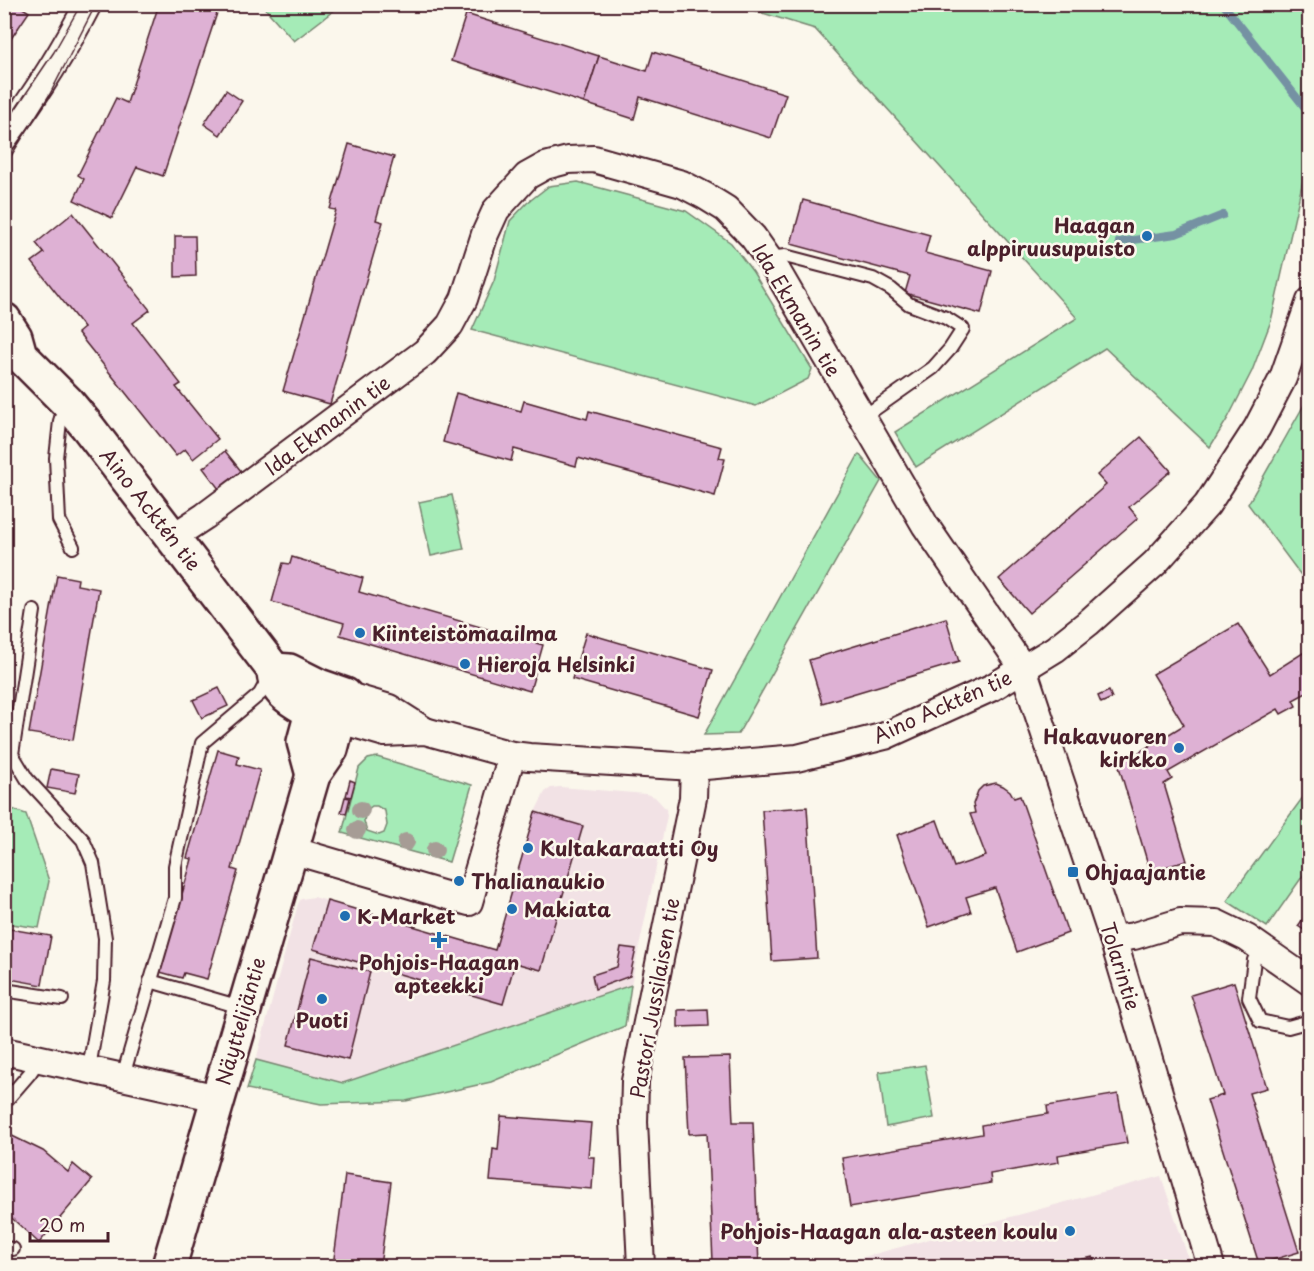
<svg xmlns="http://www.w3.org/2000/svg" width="1314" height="1271" viewBox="0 0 1314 1271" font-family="'Playpen Sans',sans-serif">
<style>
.built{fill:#f2e2e5}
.green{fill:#a5ebb7;stroke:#788571;stroke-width:1.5;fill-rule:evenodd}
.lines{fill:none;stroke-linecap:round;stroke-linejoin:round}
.stream{stroke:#7591a3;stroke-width:8}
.building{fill:#deb1d4;stroke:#4a1f2b;stroke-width:1.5}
.lane-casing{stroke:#4a1f2b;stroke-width:16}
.street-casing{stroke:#4a1f2b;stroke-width:30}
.secondary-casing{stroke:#4a1f2b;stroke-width:38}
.lane{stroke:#fbf7ec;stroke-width:12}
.street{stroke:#fbf7ec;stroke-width:26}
.secondary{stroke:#fbf7ec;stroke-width:33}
.tram{stroke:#4a1f2b;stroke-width:1.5}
.tree{fill:#a69c95}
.poi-dot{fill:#1f6fb2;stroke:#fbf7ec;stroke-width:2}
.labels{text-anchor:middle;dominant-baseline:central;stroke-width:5;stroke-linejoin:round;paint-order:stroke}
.poi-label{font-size:20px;font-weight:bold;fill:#4a1f2b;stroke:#fbf7ec;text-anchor:start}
.street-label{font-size:20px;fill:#4a1f2b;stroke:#fbf7ec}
</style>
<rect width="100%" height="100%" fill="#fbf7ec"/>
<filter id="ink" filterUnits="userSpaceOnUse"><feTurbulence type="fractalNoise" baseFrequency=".0167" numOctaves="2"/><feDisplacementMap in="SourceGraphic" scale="12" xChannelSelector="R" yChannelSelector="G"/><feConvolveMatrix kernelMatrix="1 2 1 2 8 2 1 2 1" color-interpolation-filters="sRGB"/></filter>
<g filter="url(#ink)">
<g class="built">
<path d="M560,787L646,794L655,797L666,809L667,816L631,985L343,1083L256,1060L298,904L301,899L314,897L495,950L535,812L545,792L551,788Z"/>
<path d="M1161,1176L1191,1266H848L849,1261Z"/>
</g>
<g class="green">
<path d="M262,5H341L294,41Z"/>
<path d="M736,5H1309V154L1271,321L1252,371L1228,418L1210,447L1105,348L916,467L895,432L1077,318L815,29Z"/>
<path d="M578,182L686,211L731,243L753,272L812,369L808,379L756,406L472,330L494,281L510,221L527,203L549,186Z"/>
<path d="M1309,396V586L1248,504Z"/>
<path d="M859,454L881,481L738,734L704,735Z"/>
<path d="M452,495L464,549L431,556L419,502Z"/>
<path d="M377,757L472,785L449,862L342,833L359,768L368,759ZM372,806H377L385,811L387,825L384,833L379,835L367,831L364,821L366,811Z"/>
<path d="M1309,789V867L1267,927L1227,901Z"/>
<path d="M12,809L26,814L49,881L39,928L5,923V822Z"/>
<path d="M631,985L625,1026L491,1082L406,1101L321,1104L247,1089L256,1060L343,1083Z"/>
<path d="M925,1065L934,1118L886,1127L879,1072Z"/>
</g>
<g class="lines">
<g class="stream">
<path d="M1223,4L1310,114"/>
<path d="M1119,242L1176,234L1223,215"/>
</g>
</g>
<g class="building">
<path d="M4,4H22L21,7L29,12L4,49Z"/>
<path d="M159,4H220L163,176L137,167L112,218L74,200L84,179L78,175L116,98L127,103Z"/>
<path d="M466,14L599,56L584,103L451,61Z"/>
<path d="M653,52L786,94L771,138L640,97L634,119L584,103L599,56L647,71Z"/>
<path d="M226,90L242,101L220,135L204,124Z"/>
<path d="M349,144L394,157L376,220L383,222L330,404L283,391L336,210L330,209Z"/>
<path d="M803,200L930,235L925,253L992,271L981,314L905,293L910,276L791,244Z"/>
<path d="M73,213L150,310L133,323L181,384L176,387L218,439L193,459L185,449L176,456L78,333L84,328L32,262L44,253L36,243Z"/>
<path d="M175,236H195L196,276L175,277Z"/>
<path d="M456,393L521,411L524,401L587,419L589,411L722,447L719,458L725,459L715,496L578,458L576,466L514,449L511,461L443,442Z"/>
<path d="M1141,437L1171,471L1129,507L1138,518L1029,613L999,579L1106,485L1097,475Z"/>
<path d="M225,451L241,471L219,489L203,468Z"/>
<path d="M292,557L363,578L359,592L543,645L530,691L340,635L344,623L272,602L283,563L290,564Z"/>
<path d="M57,575L78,579L77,585L99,589L73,740L29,733Z"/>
<path d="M946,618L959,662L822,703L809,660Z"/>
<path d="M1238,624L1270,674L1306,651L1310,657V691L1293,700L1296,706L1281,714L1278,709L1168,772L1172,779L1164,784L1187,861L1150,871L1117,760L1138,753L1184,725L1153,674Z"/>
<path d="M586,633L713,670L699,716L572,679Z"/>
<path d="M219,688L228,706L202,718L193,700Z"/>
<path d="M1109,691L1112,698L1101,703L1098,696Z"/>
<path d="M218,750L239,756L237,764L260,770L232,869L238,871L207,979L184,973L182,978L160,972L192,859L187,858Z"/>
<path d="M51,769L79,774L75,793L47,788Z"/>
<path d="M350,780L355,782L351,797L346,796Z"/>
<path d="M996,783L1003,786L1010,791L1014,798L1020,796L1068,933L1017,952L995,888L966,897L971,912L929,927L897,835L937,820L954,867L986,856L970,814L975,813L973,804L978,791L983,786Z"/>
<path d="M345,797L350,798L346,814L341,812Z"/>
<path d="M807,807L817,958L772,961L762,810Z"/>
<path d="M535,812L583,826L541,970L515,963L503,1004L313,949L327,901L495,950Z"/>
<path d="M1310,909V934L1298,926Z"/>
<path d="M4,928L51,936L42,985L4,978Z"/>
<path d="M621,947L636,949L630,976L595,989L592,975L617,967Z"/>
<path d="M311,957L370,972L348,1060L288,1045Z"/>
<path d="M1234,982L1267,1088L1249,1093L1299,1252L1259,1264L1207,1100L1223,1095L1191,995Z"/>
<path d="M708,1009L709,1026L678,1027V1010Z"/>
<path d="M730,1057L733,1122H753L759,1266H690V1263L713,1261L707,1133L689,1134L685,1058Z"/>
<path d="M1118,1094L1127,1143L1058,1155L1059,1162L990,1174L991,1183L850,1207L842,1158L982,1134L981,1125L1048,1114L1047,1106Z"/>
<path d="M501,1116L591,1123L588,1157H594L592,1189L490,1181L493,1149L498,1150Z"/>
<path d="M4,1132L43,1151L68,1172L73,1164L92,1180L39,1243L4,1211Z"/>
<path d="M345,1175L391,1182L380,1266H333Z"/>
<path d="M1093,1257L1094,1266H1069V1262Z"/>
</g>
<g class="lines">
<defs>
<g id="lane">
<path d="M769,258L785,256L873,279L891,289L909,304L946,318L963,329L950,349L933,368L862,418"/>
<path d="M65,406L60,421L56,458L59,520L73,547"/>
<path d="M34,611L12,754L27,779L83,840L93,863L105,938L104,981L89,1068"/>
<path d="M1261,948L1254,960L1249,998L1260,1021L1288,1027L1310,1021"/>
<path d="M150,981L244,1008"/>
<path d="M4,990L62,999"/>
<path d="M123,1076L175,898V866L202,743L260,694L270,676"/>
<path d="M4,1103L30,1073L40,1058"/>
<path d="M4,1248L13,1249"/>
</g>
<g id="street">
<path d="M4,138C35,96 64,51 88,4"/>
<path d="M173,537L205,516L425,352L450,325L464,299L485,234L496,210L527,176L545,166L568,160L594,159L682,184L705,196L726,209L753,237L777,271L925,525L1023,668L1113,939L1211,1266"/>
<path d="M345,695L389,708L425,731"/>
<path d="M323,715L385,733L425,731L512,755L529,757L694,767L797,758L885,736L993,687L1055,649L1088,623L1155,563L1207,505L1257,428L1283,378L1310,301"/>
<path d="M291,850L469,902L512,755"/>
<path d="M1113,939L1134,936L1180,922L1216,923L1247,938L1310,982"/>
<path d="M4,1051L218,1098"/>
<path d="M641,1266L634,1122L635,1081L693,798L694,767"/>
</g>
<g id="secondary">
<path d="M4,320L15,337L20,355L67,402L87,426L274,670C274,693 294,701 312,712"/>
<path d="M313,775L304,742L318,690"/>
<path d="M169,1266L313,775L331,749L345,695L319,686L289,671L274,670"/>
</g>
</defs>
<use href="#lane" class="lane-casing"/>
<use href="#street" class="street-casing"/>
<use href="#secondary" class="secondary-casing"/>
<use href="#lane" class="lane"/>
<use href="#street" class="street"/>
<use href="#secondary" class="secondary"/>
<g class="tram">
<path d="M4,126L54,52L81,4"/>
<path d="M4,167L50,94L96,4"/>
</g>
</g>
<g class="tree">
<circle cx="361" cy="810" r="9"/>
<circle cx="357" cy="830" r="9"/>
<circle cx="406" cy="842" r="9"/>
<circle cx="435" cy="850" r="9"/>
</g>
</g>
<g class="poi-dot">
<circle cx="1147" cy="236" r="6"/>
<circle cx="360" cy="633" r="6"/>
<circle cx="465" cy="664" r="6"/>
<circle cx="1179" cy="748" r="6"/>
<circle cx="528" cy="848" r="6"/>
<rect x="1067" y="866" width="12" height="12" rx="3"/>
<circle cx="459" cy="881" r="6"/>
<circle cx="512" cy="909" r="6"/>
<circle cx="345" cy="916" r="6"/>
<path d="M436 931h6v6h6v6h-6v6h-6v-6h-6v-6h6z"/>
<circle cx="322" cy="999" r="6"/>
<circle cx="1070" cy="1231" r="6"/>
</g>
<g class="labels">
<g class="poi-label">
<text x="1135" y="225" text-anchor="end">Haagan<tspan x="1135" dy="23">alppiruusupuisto</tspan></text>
<text x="372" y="633">Kiinteistömaailma</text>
<text x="477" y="664">Hieroja Helsinki</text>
<text x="1167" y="736" text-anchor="end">Hakavuoren<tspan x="1167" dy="23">kirkko</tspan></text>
<text x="540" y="848">Kultakaraatti Oy</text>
<text x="1085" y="872">Ohjaajantie</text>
<text x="471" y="881">Thalianaukio</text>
<text x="524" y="909">Makiata</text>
<text x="357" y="916">K-Market</text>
<text x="439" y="962" text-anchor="middle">Pohjois-Haagan<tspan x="439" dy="23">apteekki</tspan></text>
<text x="322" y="1020" text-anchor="middle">Puoti</text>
<text x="1058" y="1231" text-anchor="end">Pohjois-Haagan ala-asteen koulu</text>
</g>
<g class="street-label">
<text transform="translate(797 310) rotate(59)">Ida Ekmanin tie</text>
<text transform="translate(327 425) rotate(-37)">Ida Ekmanin tie</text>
<text transform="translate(151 509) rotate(52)">Aino Acktén tie</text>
<text transform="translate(942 706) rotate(-24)">Aino Acktén tie</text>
<text transform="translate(1121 966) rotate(73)">Tolarintie</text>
<text transform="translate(654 998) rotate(-80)">Pastori Jussilaisen tie</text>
<text transform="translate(240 1021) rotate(-74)">Näyttelijäntie</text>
</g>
</g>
<rect width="1314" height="1271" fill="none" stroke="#fbf7ec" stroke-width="24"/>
<rect x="12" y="12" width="1290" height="1247" fill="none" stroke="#4a1f2b" stroke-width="2" filter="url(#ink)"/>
<path d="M30 1232v9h78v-9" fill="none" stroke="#4a1f2b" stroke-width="3"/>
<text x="39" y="1232" font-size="18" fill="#4a1f2b" stroke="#fbf7ec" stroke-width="4.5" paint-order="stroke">20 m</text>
</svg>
